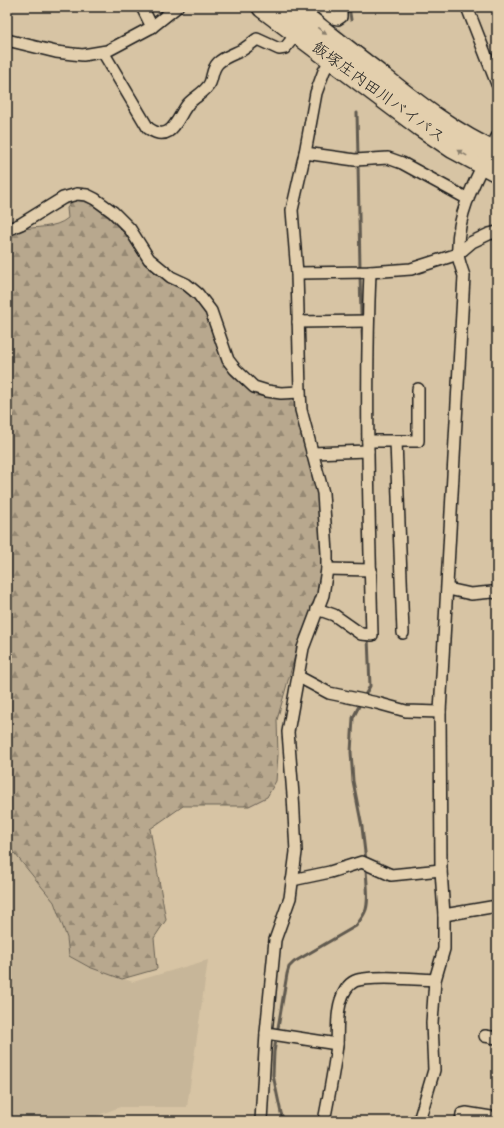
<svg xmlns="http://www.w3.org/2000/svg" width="504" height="1128" viewBox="0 0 504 1128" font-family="'Indie Flower','Klee One',sans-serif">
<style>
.built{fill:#c7b699}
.forest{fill:url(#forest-firs);stroke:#6a6255}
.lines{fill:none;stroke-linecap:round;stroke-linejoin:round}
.stream{stroke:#615a4f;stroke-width:3}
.street-casing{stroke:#1c1c1c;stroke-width:14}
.highway-casing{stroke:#1c1c1c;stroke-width:24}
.street{stroke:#e3cfad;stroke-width:11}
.highway{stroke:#e3cfad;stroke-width:21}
.oneway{fill:#897e6c}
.labels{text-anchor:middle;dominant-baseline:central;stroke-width:3.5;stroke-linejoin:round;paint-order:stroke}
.street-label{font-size:16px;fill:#1c1c1c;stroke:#e3cfad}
</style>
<defs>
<pattern id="forest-firs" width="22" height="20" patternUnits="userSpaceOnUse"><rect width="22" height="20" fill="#b8a88e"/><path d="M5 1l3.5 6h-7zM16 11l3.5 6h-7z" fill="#958873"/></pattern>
</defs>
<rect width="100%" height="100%" fill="#d7c4a4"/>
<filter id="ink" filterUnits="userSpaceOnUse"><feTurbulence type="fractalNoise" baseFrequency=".025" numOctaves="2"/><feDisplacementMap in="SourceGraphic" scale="8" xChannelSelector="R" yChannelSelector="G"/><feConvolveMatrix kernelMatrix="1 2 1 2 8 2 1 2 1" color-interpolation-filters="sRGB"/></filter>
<g filter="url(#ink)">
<path class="built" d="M7,848L11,849L54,902L67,938L69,956L89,967L133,982L208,960L187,1107H120L83,1121H7Z"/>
<path class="forest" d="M73,200L83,201L91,204L109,218L126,235L145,265L167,282L183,290L194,299L207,316L224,365L231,375L250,392L263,397L279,398L295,396L298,416L309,464L320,495L323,558L317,601L298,645L277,720L278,755L276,781L267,797L249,806H183L150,829L166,920L154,938L157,969L122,979L89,967L69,956L67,938L54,902L11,849L7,848V234C11,233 15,230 19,230C35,226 55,229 68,218L67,208Z"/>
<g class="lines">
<g class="stream">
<path d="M349,7L351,20"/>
<path d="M357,113L358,157"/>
<path d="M358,163L360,269"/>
<path d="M360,275L361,313"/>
<path d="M362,330L363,352"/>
<path d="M364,697L370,686L368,638"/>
<path d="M361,702L353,718L351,752L353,781L362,827L366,861"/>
<path d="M284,1121L281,1113L273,1075L274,1052L287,974L289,967L294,962L356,926C359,921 363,917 365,912C370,903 366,879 366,867"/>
</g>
<defs>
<g id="street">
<path d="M142,7L152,27"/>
<path d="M320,7L333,18L338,19L341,17V7"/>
<path d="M467,7L497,84"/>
<path d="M7,40L56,52L73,54L83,55L107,51L152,27L177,7"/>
<path d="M103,52L148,128C172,145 177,117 188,104C194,97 206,92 210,83C213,76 212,69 218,63C224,57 234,54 242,50C247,47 252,43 257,39L279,49L285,48L297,33"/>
<path d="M305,153L355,160L388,158L402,163L468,199"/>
<path d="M7,230L21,224L63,198L77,194L87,195L95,199L113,212L130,229L149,259L171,277L186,284L198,294L211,311L228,360L235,369L254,387L267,391L281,393L300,392"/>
<path d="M297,273L370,272L411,269L458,254L472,242L489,234L497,232"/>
<path d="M298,322L368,321"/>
<path d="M368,441H418V389"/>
<path d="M396,441L403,633"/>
<path d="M312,453L368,451"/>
<path d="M327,569L371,570"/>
<path d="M448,589L471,594L492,592L497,593"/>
<path d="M317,609L334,615L361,634L372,635C369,514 365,393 370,272"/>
<path d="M299,677L329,693L377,703L406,711L440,712"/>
<path d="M292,880L330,872L362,862L391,875L441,870"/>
<path d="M444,915L497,906"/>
<path d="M266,1033L337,1044"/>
<path d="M485,1036L497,1038"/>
<path d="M261,1121L266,1033L275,940L290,898L296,852L293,795L288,732L303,648L323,595L327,569V553L323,493L301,410L300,392L297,273L292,210L305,153L316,93L324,71L331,59"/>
<path d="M324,1121C329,1096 334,1071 337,1045C338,1030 336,1015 341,1000C343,993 348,984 355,981C370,975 417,979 435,980"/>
<path d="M419,1121L434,1070L432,1023L435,980L444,949V915L441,870L440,712L464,276C462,269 458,260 458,253C456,211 479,173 497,137"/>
<path d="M461,1121L462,1114L466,1113L497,1118"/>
</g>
<g id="highway">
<path d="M263,7L420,125L454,148L497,171"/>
<path d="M291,7C322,31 353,56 385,80C420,108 456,136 497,154"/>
</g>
</defs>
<use href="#street" class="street-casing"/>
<use href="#highway" class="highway-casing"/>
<use href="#street" class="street"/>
<use href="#highway" class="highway"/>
</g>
<defs><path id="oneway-solid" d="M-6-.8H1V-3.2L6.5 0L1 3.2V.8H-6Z"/></defs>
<g class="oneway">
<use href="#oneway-solid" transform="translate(322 31) rotate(38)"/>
<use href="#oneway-solid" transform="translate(462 153) rotate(-151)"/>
</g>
</g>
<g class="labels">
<g class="street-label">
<text transform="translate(378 93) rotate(36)">飯塚庄内田川バイパス</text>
</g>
</g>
<rect width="504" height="1128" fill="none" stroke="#e3cfad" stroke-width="24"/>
<rect x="12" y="12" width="480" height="1104" fill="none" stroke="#1c1c1c" stroke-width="1.5" filter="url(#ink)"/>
</svg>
